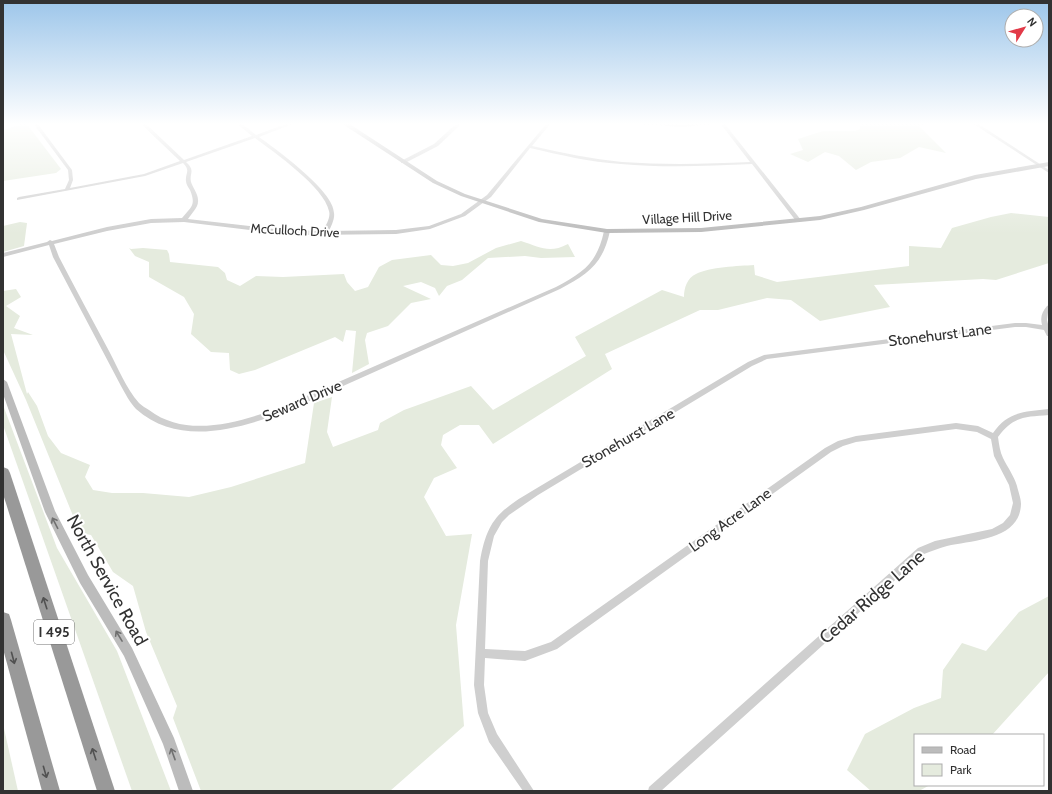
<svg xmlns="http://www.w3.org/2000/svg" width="1052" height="794" viewBox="0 0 1052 794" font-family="Cabin,sans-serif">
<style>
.green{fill:#e5ebde}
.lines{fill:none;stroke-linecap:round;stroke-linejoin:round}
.street{fill:#cfcfcf;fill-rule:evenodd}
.secondary{fill:#bcbcbc;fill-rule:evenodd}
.highway{fill:#999;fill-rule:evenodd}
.oneway{stroke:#707070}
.oneway2{stroke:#515151}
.labels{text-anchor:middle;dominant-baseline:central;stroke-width:4;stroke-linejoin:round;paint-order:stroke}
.far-street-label{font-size:13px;fill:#323232;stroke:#fff}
.shield{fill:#fff;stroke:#707070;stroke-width:1}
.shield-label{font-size:14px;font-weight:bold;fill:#323232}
.street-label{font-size:15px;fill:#323232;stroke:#fff}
.near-street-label{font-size:18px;fill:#323232;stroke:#fff}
</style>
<rect width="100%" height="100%" fill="#fff"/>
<g class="green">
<path d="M26,123L61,169L56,173L3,181V130Z"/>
<path d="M859,123H931L919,126L946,153L919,147L900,158L871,162L856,170L839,156L825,152L808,162L790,154L803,150L798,139L823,131H855L860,129Z"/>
<path d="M1011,213L1049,217V263L996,280L983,279L874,285L890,307L820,321L791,300L767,298L718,310H700L605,354L612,369L493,444L479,425H460L443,435L441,445L457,468L434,478L424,497L446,536L472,534L456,625L464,726L390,791H201L173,718L177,706L146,632L133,586L113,572L91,535L80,533L26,400L3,350V291L16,289L21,297L6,306L20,316L14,328L33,335L11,334L27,394L28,392L37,406L48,436L61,453L90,465L85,477L93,490L112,493H143L189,497L231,487L305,463L314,403L332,397L327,432L333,447L378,430L380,423L404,410L471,386L493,410L586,356L575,337L662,290L684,297C684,288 687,278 696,274C709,267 739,266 754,265L755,275L777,282L909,266V246L941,248L952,228L991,217Z"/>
<path d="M20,222L27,223L24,246L3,252V226Z"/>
<path d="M521,241C540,247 549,254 568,244L575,257L541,258L525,256L488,258L462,280L447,286L439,296L435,288L421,282L403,286L431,299L411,303L388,326L367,333L365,340L369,364L352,373L356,331L346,330L343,342L335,337L255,370L239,374L230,370L229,353L211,352L191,334L194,314L184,297L149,277V262L135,256L129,248L131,249L143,248L167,250L169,254L170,262L218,267L225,273L227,280L240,286L256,276L283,277L344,274L347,282L355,291L368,287L379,267L392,260L431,255L441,265L453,266L468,263L496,248Z"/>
<path d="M3,405L57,548L117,651L171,791H132L3,425Z"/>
<path d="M1049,596V672L992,735H915V785H930L919,791H871L847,770L865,734L914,708L941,698L943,670L962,643L986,651L1019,612Z"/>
<path d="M3,724L18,791H3Z"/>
</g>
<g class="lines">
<g class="street">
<path d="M33,123H37L72,170L73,180L70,188L144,174L180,161L140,123H145L184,160L252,136L236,123H241L256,135L289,123H295L259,137C277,150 334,191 334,213C335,219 331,226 329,231L396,230L429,226L461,214L487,195L547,123H551L532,146C562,153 592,159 622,162C665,165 707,164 750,162L720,123H724L801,220L798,222L796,221L752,164C708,166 664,168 621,164C590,162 560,155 530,148L491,197L465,216L430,229L396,234L309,235L283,234L184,222L151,223L107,231L54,244L59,257C75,288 92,319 109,351C118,368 126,388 139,403C142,406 146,408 149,410C187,439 239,422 279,408L556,287C584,272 597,263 604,231L607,229L610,231C603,264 588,274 560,289L285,412C237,429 179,447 136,409C130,403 125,393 121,386L53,257L49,245L3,257V253L47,242L50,240L52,241L107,227L151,219L182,218C192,206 196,205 190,190C188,187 186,184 186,181C185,173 191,171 183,163L145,176L17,200V198L19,197L65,189L69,180L68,170ZM255,138C275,153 324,187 329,211C331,217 326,225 323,231L283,230L188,219C191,214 199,207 198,200C198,194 193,188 191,182C189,173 196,171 186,162Z"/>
<path d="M457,123H462L438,146L405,163H401V161L434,144Z"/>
<path d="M640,123L682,125L715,123L713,124L682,127L642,124Z"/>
<path d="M972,123H977L1049,170V173Z"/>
<path d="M1049,305L1047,320L1049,328V336H1047L1044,330L1026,327H1015L767,359L752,366L538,495L509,515L502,522L494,536L488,561L485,649L525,651L551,642L825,448L838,441L856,436L956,423L978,426L993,433C1008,411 1024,412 1049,409V415C1025,417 1013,416 998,437C999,444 1000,452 1003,458C1008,468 1014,476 1017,486C1018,491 1021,498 1021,504C1020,540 973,540 947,546C939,548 932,551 924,554L661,791H648L649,787L918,548L935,541L992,529L1003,523L1010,515L1013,503L1009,485L994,456L991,439L977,432L956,429L856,442L843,446L831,452L557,649L525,661L485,658L484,685L488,713L497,734L534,791H523L489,742L478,713L474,685L480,561C487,521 498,511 532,491L748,362L764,355L1015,323H1026L1042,325C1040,317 1042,312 1047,306Z"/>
</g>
<g class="secondary">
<path d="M341,123H348L437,181L465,194L542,219L607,229L701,228L820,216L861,207L975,175L1049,162V166L976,179L864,210L820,220L701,232L607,233L539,222L461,196L433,183Z"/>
<path d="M3,379L7,382L55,511L88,575L132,648L174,738L193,791H179L163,744L124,656L80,583L45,512L3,394Z"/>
</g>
<g class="highway">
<path d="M3,467L8,469L10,473L115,791H97L3,494Z"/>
<path d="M3,612L9,614L11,620L60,791H42L3,649Z"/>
</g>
</g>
<defs><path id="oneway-shaft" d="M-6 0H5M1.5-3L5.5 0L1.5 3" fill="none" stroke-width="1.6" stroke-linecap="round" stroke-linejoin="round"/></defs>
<g class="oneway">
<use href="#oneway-shaft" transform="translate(55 523) rotate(-117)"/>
<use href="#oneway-shaft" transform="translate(119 636) rotate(-121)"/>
<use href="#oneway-shaft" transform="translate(173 754) rotate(-110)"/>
</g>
<g class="oneway2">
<use href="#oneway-shaft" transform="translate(45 603) rotate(-108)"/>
<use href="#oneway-shaft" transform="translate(13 658) rotate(75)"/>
<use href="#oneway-shaft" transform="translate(94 754) rotate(-108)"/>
<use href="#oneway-shaft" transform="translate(45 772) rotate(74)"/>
</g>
<linearGradient id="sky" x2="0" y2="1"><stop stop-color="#9dc6ea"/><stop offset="0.53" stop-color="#fff"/><stop offset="1" stop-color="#fff" stop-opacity="0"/></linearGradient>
<rect width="1052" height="234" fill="url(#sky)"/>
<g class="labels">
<g class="far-street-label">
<text transform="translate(687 217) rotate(-3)">Village Hill Drive</text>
<text transform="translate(295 230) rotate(3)">McCulloch Drive</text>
</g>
<rect class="shield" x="34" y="620" width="40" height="24" rx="3"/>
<g class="shield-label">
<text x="54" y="632">I 495</text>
</g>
<g class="street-label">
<text transform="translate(940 335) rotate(-7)">Stonehurst Lane</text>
<text transform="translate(302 401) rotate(-23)">Seward Drive</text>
<text transform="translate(628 438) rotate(-30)">Stonehurst Lane</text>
<text transform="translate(730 520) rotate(-36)">Long Acre Lane</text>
</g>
<g class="near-street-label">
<text transform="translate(107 580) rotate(61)">North Service Road</text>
<text transform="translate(872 597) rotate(-41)">Cedar Ridge Lane</text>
</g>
</g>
<rect width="1052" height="794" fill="none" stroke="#323232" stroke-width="8"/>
<rect x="914" y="734" width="130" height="52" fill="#ffffff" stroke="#adadad"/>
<rect x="922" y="747" width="20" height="6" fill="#bcbcbc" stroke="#adadad"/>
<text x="950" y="754" font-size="12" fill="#323232">Road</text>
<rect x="922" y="764" width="20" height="12" fill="#e5ebde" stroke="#adadad"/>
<text x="950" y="774" font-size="12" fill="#323232">Park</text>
<g transform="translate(1024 28) rotate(53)"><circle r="19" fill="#ffffff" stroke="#adadad"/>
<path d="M0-3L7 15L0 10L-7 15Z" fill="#e23a48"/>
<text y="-6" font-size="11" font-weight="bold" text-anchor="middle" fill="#323232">N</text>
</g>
</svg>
